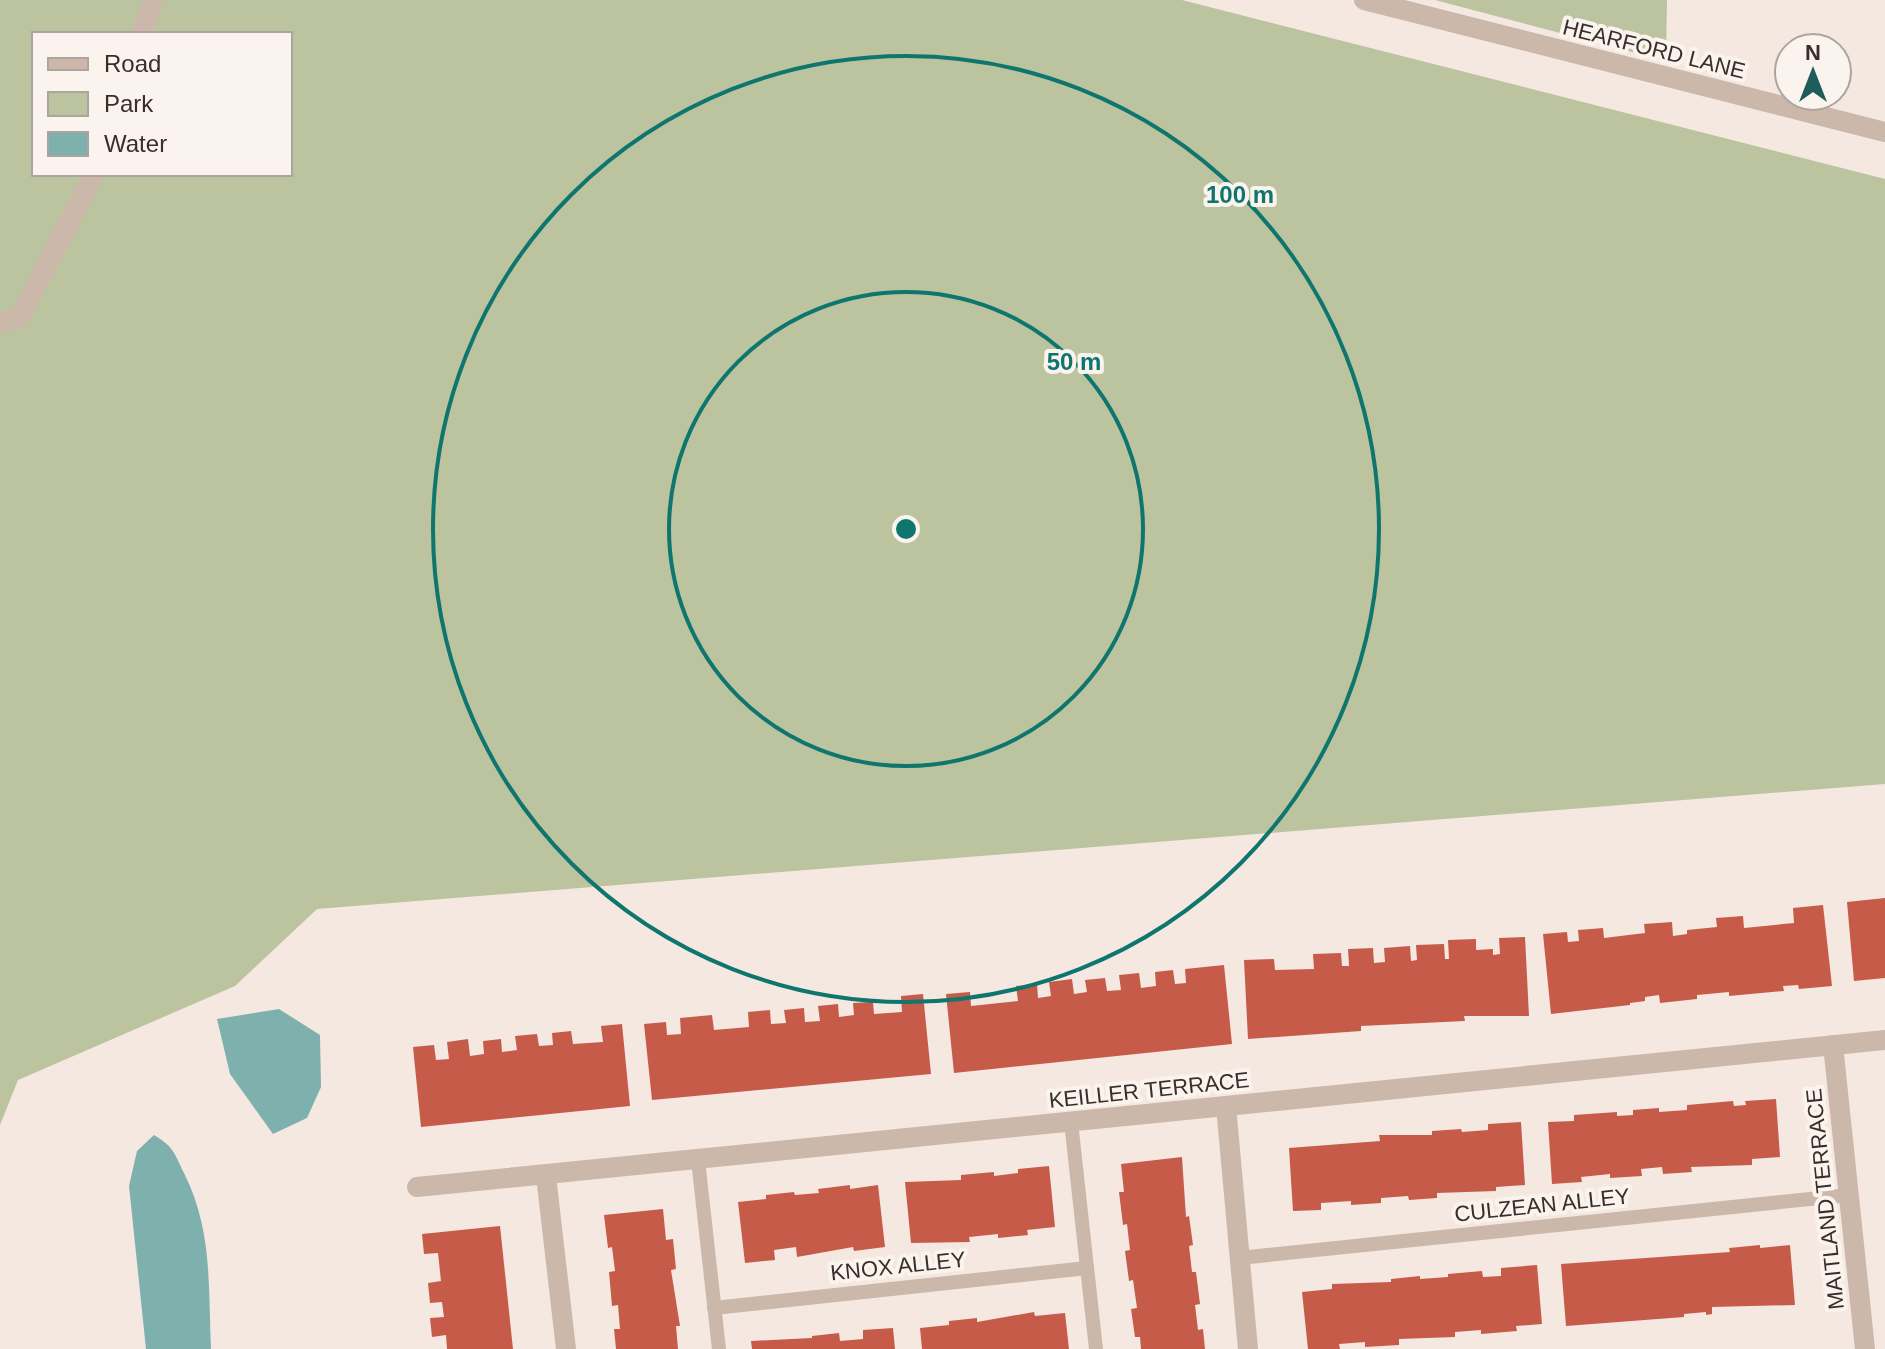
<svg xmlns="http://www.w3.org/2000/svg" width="1885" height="1349" viewBox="0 0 1885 1349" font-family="Helvetica,sans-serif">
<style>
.green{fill:#bbc39f;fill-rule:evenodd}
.water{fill:#7eb1ae}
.building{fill:#c75b4a}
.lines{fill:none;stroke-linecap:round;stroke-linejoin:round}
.service{stroke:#ccb7ab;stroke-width:14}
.minor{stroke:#ccb7ab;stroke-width:20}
.ring{fill:none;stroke:#0f766e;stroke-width:4}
.labels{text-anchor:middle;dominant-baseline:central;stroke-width:8;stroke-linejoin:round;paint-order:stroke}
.street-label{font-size:22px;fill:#3a2e2a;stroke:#fbf3ed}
.centre{fill:#0f766e;stroke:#fbf3ed;stroke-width:4}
.ring-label{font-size:24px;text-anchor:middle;font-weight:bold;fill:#0f766e;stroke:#fbf3ed;stroke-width:8;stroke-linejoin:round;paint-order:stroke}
</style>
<rect width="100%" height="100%" fill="#f4e8e0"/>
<g class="green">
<path d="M0,0H1182L1885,179V784L317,909L235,986L18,1080L0,1125ZM34,34H290V174H34Z"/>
<path d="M1435,0H1667L1666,61Z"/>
</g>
<g class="water">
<path d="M279,1009L320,1035L321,1087L307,1118L273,1134L230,1074L217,1019Z"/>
<path d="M154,1135C174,1147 174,1153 184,1173C213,1231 208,1286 211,1349H146L129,1186L137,1151Z"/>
</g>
<g class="building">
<path d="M1885,898V978L1854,981L1847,902Z"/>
<path d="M1823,905L1832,986L1799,989L1798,985L1783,986L1784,991L1729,996V992L1697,995V999L1660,1003L1659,995L1645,997V1001L1630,1003V1005L1551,1014L1543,934L1567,932L1568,942L1579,941L1578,930L1603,928L1604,938L1645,933L1644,924L1672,922L1673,936L1687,934V930L1717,927L1716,918L1743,916L1744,928L1794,923L1793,908Z"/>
<path d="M1525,937L1529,1016H1464L1465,1021L1361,1026V1031L1248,1039L1244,960L1274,959L1275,970L1314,969L1313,954L1341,953L1342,966H1349L1348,949L1373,948L1374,963L1385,962L1384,948L1410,946L1411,961L1417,960L1416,945L1444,944L1445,959H1449L1448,940L1476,939V950L1493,949V955L1500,954L1499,938Z"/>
<path d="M1224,965L1232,1044L954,1073L946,994L970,992L971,1006L1018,1001L1016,986L1037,984L1038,998L1051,996L1049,982L1072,979L1074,994L1087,992L1085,980L1105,978L1107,991L1121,990L1119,975L1139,973L1141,988L1156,986L1155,972L1173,970L1175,984L1186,983L1185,969Z"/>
<path d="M923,994L931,1074L652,1100L644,1024L666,1022L667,1035L681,1034L680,1018L712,1015L714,1030L749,1027L748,1012L770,1010L771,1024L786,1023L784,1010L804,1008L805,1022L820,1021L818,1006L838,1004L839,1017L854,1015L853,1003L873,1002L874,1014L902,1012L901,996Z"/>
<path d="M622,1024L630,1106L421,1127L413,1047L434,1045L436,1060L449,1059L447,1042L468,1039L470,1056L484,1054L483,1041L501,1039L502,1052L517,1050L515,1036L537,1034L539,1046L553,1045L552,1033L571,1031L573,1044L603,1042L601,1026Z"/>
<path d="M1776,1099L1780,1157L1752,1159V1165L1691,1167L1692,1172L1663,1174L1662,1167L1641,1169L1642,1176L1610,1178V1174L1581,1177L1582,1182L1552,1184L1548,1122L1574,1121V1115L1617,1112V1116L1633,1115V1110L1659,1108V1112L1687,1110V1105L1733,1101L1734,1106L1746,1105L1745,1101Z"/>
<path d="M1521,1122L1525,1185L1496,1187V1191L1437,1193V1198L1409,1200L1408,1196L1381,1198V1203L1351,1205V1201L1321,1203V1210L1293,1211L1289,1148L1380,1141L1379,1135H1432V1131L1461,1129L1462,1132L1488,1130V1124Z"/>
<path d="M1182,1157L1186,1217L1189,1216L1193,1245L1189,1246L1192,1272H1196L1200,1304L1195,1305L1198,1330L1203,1329L1205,1349H1141L1140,1337H1135L1131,1309L1137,1308L1133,1280L1129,1281L1125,1251L1130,1250L1127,1224L1123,1225L1119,1192H1124L1121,1164Z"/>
<path d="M1049,1166L1055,1227L1027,1230L1028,1235L998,1238V1234L969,1237L970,1242L911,1243L905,1182L961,1180V1175L994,1172V1176L1018,1173V1169Z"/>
<path d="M850,1185V1189L878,1185L885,1247L854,1251L853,1247L797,1257L796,1247L774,1250L775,1260L745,1263L738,1202L766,1199V1195L794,1192L795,1195L819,1193L818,1189Z"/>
<path d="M663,1209L666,1240L673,1239L676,1269L671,1270L680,1326H676L678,1349H616L614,1329H620L618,1305L612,1306L609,1272L615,1271L612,1247L608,1248L604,1215Z"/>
<path d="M500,1226L513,1349H447L446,1335L432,1337L430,1318L444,1317L442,1302L430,1303L428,1283L441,1281L438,1253L424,1254L422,1234Z"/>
<path d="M1760,1245V1248L1790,1245L1795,1305L1712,1307V1314L1706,1315V1312L1684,1314V1317L1566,1326L1561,1264L1730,1252L1729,1248Z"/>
<path d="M1537,1265L1542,1324L1516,1326L1517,1331L1481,1334V1330L1455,1332V1337L1399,1339V1345L1365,1347V1342L1339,1344L1340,1349H1308L1302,1292L1332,1289V1284L1391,1282V1279L1420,1276V1279L1448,1277V1274L1482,1271L1483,1277L1501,1276V1268Z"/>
<path d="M1034,1312L1035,1316L1065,1313L1069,1349H922L920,1328L949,1325V1321L977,1318V1322Z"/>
<path d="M893,1328L895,1349H752L751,1341L812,1338V1336L839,1333L840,1341L863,1339V1330Z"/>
</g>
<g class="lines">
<g class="service">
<path d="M1071,1122L1096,1349"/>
<path d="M698,1160L719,1349"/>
<path d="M1239,1258L1849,1195"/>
<path d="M714,1308L1087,1268"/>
</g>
<g class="minor">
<path d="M1364,0L1885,132"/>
<path d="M141,34L153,0"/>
<path d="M0,323L20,317L94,174"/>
<path d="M1833,1045L1865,1349"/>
<path d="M1226,1106L1248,1349"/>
<path d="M546,1176L566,1349"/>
<path d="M417,1187L1885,1040"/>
</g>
</g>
<g class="ring">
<circle cx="906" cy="529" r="237"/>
<circle cx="906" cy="529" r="473"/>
</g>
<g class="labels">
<g class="street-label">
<text transform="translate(1654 49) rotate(14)">HEARFORD LANE</text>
<text transform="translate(1149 1090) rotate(-6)">KEILLER TERRACE</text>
<text transform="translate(1825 1199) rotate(-96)">MAITLAND TERRACE</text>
<text transform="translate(1542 1205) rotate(-6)">CULZEAN ALLEY</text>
<text transform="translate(898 1266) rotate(-6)">KNOX ALLEY</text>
</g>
</g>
<circle cx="906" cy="529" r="12" class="centre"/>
<g class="ring-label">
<text x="1240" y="203">100 m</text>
<text x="1074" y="370">50 m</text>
</g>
<rect x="32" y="32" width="260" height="144" fill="#fbf3ed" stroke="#aea49f" stroke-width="2"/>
<rect x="48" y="58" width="40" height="12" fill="#ccb7ab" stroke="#aea49f" stroke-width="2"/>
<text x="104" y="72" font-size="24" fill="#3a2e2a">Road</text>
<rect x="48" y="92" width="40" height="24" fill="#bbc39f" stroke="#aea49f" stroke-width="2"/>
<text x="104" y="112" font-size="24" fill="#3a2e2a">Park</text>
<rect x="48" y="132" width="40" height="24" fill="#7eb1ae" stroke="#aea49f" stroke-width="2"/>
<text x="104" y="152" font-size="24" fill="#3a2e2a">Water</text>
<g transform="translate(1813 72)"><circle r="38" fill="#fbf3ed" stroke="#aea49f" stroke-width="2"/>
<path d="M0-6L14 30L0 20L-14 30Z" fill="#1f5d5a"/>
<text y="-12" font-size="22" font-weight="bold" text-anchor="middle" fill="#3a2e2a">N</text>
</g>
</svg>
